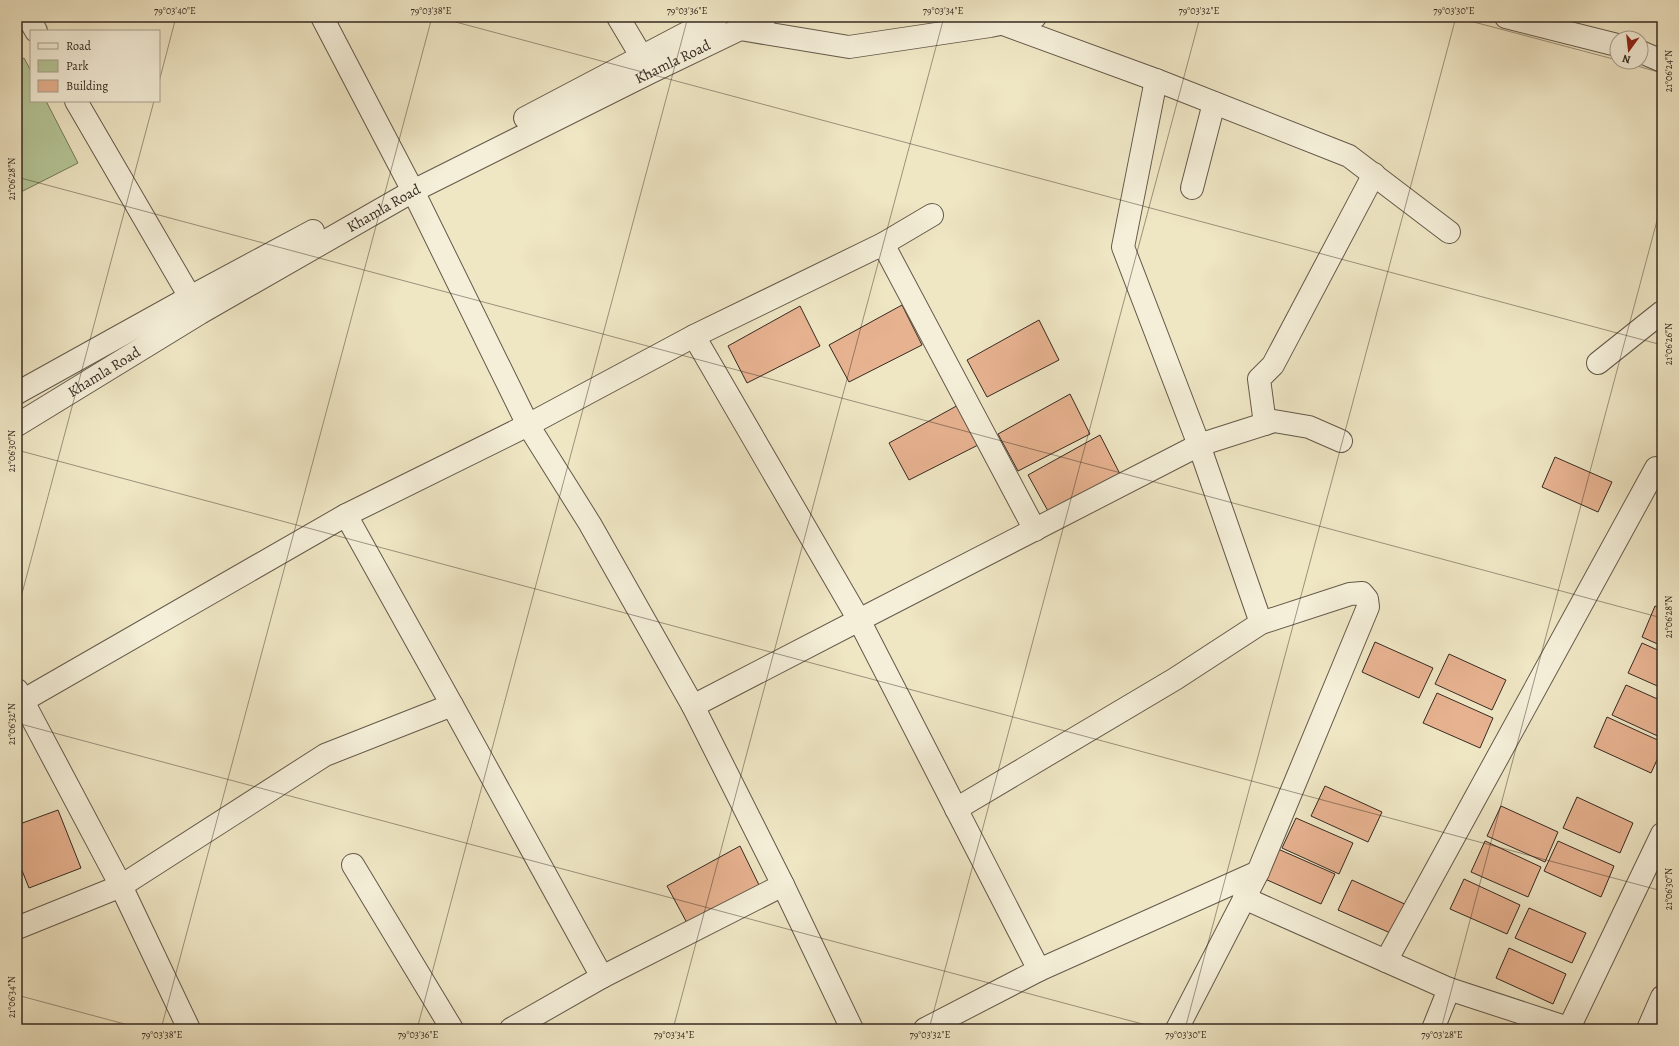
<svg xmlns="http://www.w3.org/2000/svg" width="1679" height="1046" viewBox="0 0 1679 1046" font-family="Alegreya,serif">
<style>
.green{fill:#b5c697;stroke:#76785c}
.building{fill:#e7b290;stroke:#362a22}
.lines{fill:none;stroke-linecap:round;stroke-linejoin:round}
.minor-casing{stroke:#64594a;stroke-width:24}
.minor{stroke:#f5efd9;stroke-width:22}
.ticks{fill:none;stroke:#362a22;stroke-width:1;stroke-opacity:0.45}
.labels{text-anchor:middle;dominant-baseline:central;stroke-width:3;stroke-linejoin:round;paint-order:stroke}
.street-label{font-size:15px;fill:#362a22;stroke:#f5efd9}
.neatline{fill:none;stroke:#362a22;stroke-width:1.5}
.ticks-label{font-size:10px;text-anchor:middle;fill:#362a22}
</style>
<rect width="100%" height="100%" fill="#efe6c4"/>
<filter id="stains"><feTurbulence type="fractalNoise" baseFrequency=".005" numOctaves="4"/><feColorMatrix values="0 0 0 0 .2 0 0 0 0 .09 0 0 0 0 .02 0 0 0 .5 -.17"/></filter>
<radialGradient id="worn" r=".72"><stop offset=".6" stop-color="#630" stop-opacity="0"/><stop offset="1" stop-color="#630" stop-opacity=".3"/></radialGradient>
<path class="green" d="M24,58L31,71V101H46L78,163L17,194V63Z"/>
<g class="building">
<path d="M902,305L922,345L849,382L829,345Z"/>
<path d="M800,306L820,346L747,383L728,346Z"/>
<path d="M1039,320L1059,360L987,397L967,360Z"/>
<path d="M1070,394L1090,434L1018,471L998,434Z"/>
<path d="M962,403L982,443L909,480L889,443Z"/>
<path d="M1100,435L1120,474L1048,511L1028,475Z"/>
<path d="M1555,457L1612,482L1598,512L1542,487Z"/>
<path d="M1655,606L1662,609V646L1642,637Z"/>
<path d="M1375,642L1433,668L1419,698L1362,672Z"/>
<path d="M1642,643L1662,652V688L1628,673Z"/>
<path d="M1449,654L1506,680L1492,710L1435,684Z"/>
<path d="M1626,685L1662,701V738L1612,715Z"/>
<path d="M1437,693L1493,718L1480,748L1423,723Z"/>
<path d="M1607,717L1662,742V749L1651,773L1594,747Z"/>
<path d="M1325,786L1382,812L1368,842L1311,816Z"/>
<path d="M1577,797L1633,823L1620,853L1563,828Z"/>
<path d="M1501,806L1558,832L1545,862L1487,836Z"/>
<path d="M58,810L81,868L29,888L17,858V825Z"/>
<path d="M1296,818L1353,843L1339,874L1282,848Z"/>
<path d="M1485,841L1541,867L1528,897L1471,872Z"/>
<path d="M1558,841L1614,866L1601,897L1544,871Z"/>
<path d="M740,846L759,885L687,923L667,886Z"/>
<path d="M1278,849L1335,874L1321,904L1265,879Z"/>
<path d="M1464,879L1520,905L1507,934L1450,909Z"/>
<path d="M1352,880L1409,906L1395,935L1338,910Z"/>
<path d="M1529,908L1586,933L1572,963L1515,938Z"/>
<path d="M1509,948L1566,974L1553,1004L1496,978Z"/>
</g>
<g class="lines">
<defs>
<g id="minor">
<path d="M28,17L36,31"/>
<path d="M618,17L649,69"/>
<path d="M1506,17L1617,45"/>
<path d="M1003,24L1156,80L1349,156L1449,232"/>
<path d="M740,29L849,47L990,26L1035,17"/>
<path d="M1641,52L1662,61"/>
<path d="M1156,80L1123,247L1199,445L1274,421L1309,427L1341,441"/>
<path d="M76,101L197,309"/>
<path d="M525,118L717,17"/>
<path d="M1192,188L1214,103"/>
<path d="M883,244L1035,530"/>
<path d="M694,336L859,620L1199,445L1261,623"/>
<path d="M1598,363L1662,312"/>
<path d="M17,393L190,297L313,231"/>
<path d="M1265,424L1259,379L1273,365L1374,174"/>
<path id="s1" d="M17,425L200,313L413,191L651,72L765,17"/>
<path d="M346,515L452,705"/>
<path d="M17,690L121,886L189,1029"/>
<path d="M17,704L346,515L528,425L413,191L322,17"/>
<path d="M693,706L859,620L1039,970"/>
<path d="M956,809L1175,679L1261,623L1350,594L1362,593L1367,599L1368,607L1258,872L1177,1029"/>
<path d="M353,865L452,1029"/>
<path d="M783,885L852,1029"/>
<path d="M1244,898L1449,989L1571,1029"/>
<path d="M17,928L121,886L325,755L452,705L602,977L783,885L693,706L590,524L528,425L694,336L883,244L932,215"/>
<path d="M1386,961L1656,468L1662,472"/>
<path d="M1569,1028L1662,834"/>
<path d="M511,1029L602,977"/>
<path d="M925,1029L1039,970L1258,872"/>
<path d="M1433,1029L1449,989"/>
<path d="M1648,1029L1662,997"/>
</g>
</defs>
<use href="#minor" class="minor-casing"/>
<use href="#minor" class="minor"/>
</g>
<path class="ticks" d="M437,17L1662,345M1455,17L1617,60M1623,62L1662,73M159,82L176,17M17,177L1662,618M17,450L1662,891M17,612L154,101M17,723L1161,1029M17,995L143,1029M161,1029L432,17M417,1029L688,17M673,1029L944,17M929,1029L1200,17M1185,1029L1456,17M1441,1029L1662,202"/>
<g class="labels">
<g class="street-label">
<text stroke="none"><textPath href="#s1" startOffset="750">Khamla Road</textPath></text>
<text stroke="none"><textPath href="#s1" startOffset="426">Khamla Road</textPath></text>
<text stroke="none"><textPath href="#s1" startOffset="102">Khamla Road</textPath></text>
</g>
</g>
<rect width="1679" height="1046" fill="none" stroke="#efe6c4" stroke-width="44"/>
<rect x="30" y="30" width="130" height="72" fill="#f5efd9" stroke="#a9a090"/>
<rect x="38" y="43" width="20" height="6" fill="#f5efd9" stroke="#a9a090"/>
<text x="66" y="50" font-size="12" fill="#362a22">Road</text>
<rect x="38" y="60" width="20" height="12" fill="#b5c697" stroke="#a9a090"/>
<text x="66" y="70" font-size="12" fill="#362a22">Park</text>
<rect x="38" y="80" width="20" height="12" fill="#e7b290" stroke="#a9a090"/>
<text x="66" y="90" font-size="12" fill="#362a22">Building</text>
<g transform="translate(1629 50) rotate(195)"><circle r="19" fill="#f5efd9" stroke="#a9a090"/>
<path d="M0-3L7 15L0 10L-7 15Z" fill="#8f2418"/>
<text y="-6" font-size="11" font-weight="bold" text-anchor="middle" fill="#362a22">N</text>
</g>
<rect x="22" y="22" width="1635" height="1002" class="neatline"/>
<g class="ticks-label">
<text x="175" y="14">79°03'40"E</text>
<text x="431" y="14">79°03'38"E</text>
<text x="687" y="14">79°03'36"E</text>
<text x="943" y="14">79°03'34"E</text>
<text x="1199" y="14">79°03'32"E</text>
<text x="1454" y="14">79°03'30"E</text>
<text transform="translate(1668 71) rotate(-90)" y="4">21°06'24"N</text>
<text transform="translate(11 179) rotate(-90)" y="4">21°06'28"N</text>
<text transform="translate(1668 344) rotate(-90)" y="4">21°06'26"N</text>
<text transform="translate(11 451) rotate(-90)" y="4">21°06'30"N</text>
<text transform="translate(1668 617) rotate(-90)" y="4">21°06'28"N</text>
<text transform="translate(11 724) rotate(-90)" y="4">21°06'32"N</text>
<text transform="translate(1668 889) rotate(-90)" y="4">21°06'30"N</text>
<text transform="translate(11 997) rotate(-90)" y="4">21°06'34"N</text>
<text x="162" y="1038">79°03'38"E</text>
<text x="418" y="1038">79°03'36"E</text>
<text x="674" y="1038">79°03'34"E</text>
<text x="930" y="1038">79°03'32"E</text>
<text x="1186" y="1038">79°03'30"E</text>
<text x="1442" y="1038">79°03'28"E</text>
</g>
<rect width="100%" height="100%" filter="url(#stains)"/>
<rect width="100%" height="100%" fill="url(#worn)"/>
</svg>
